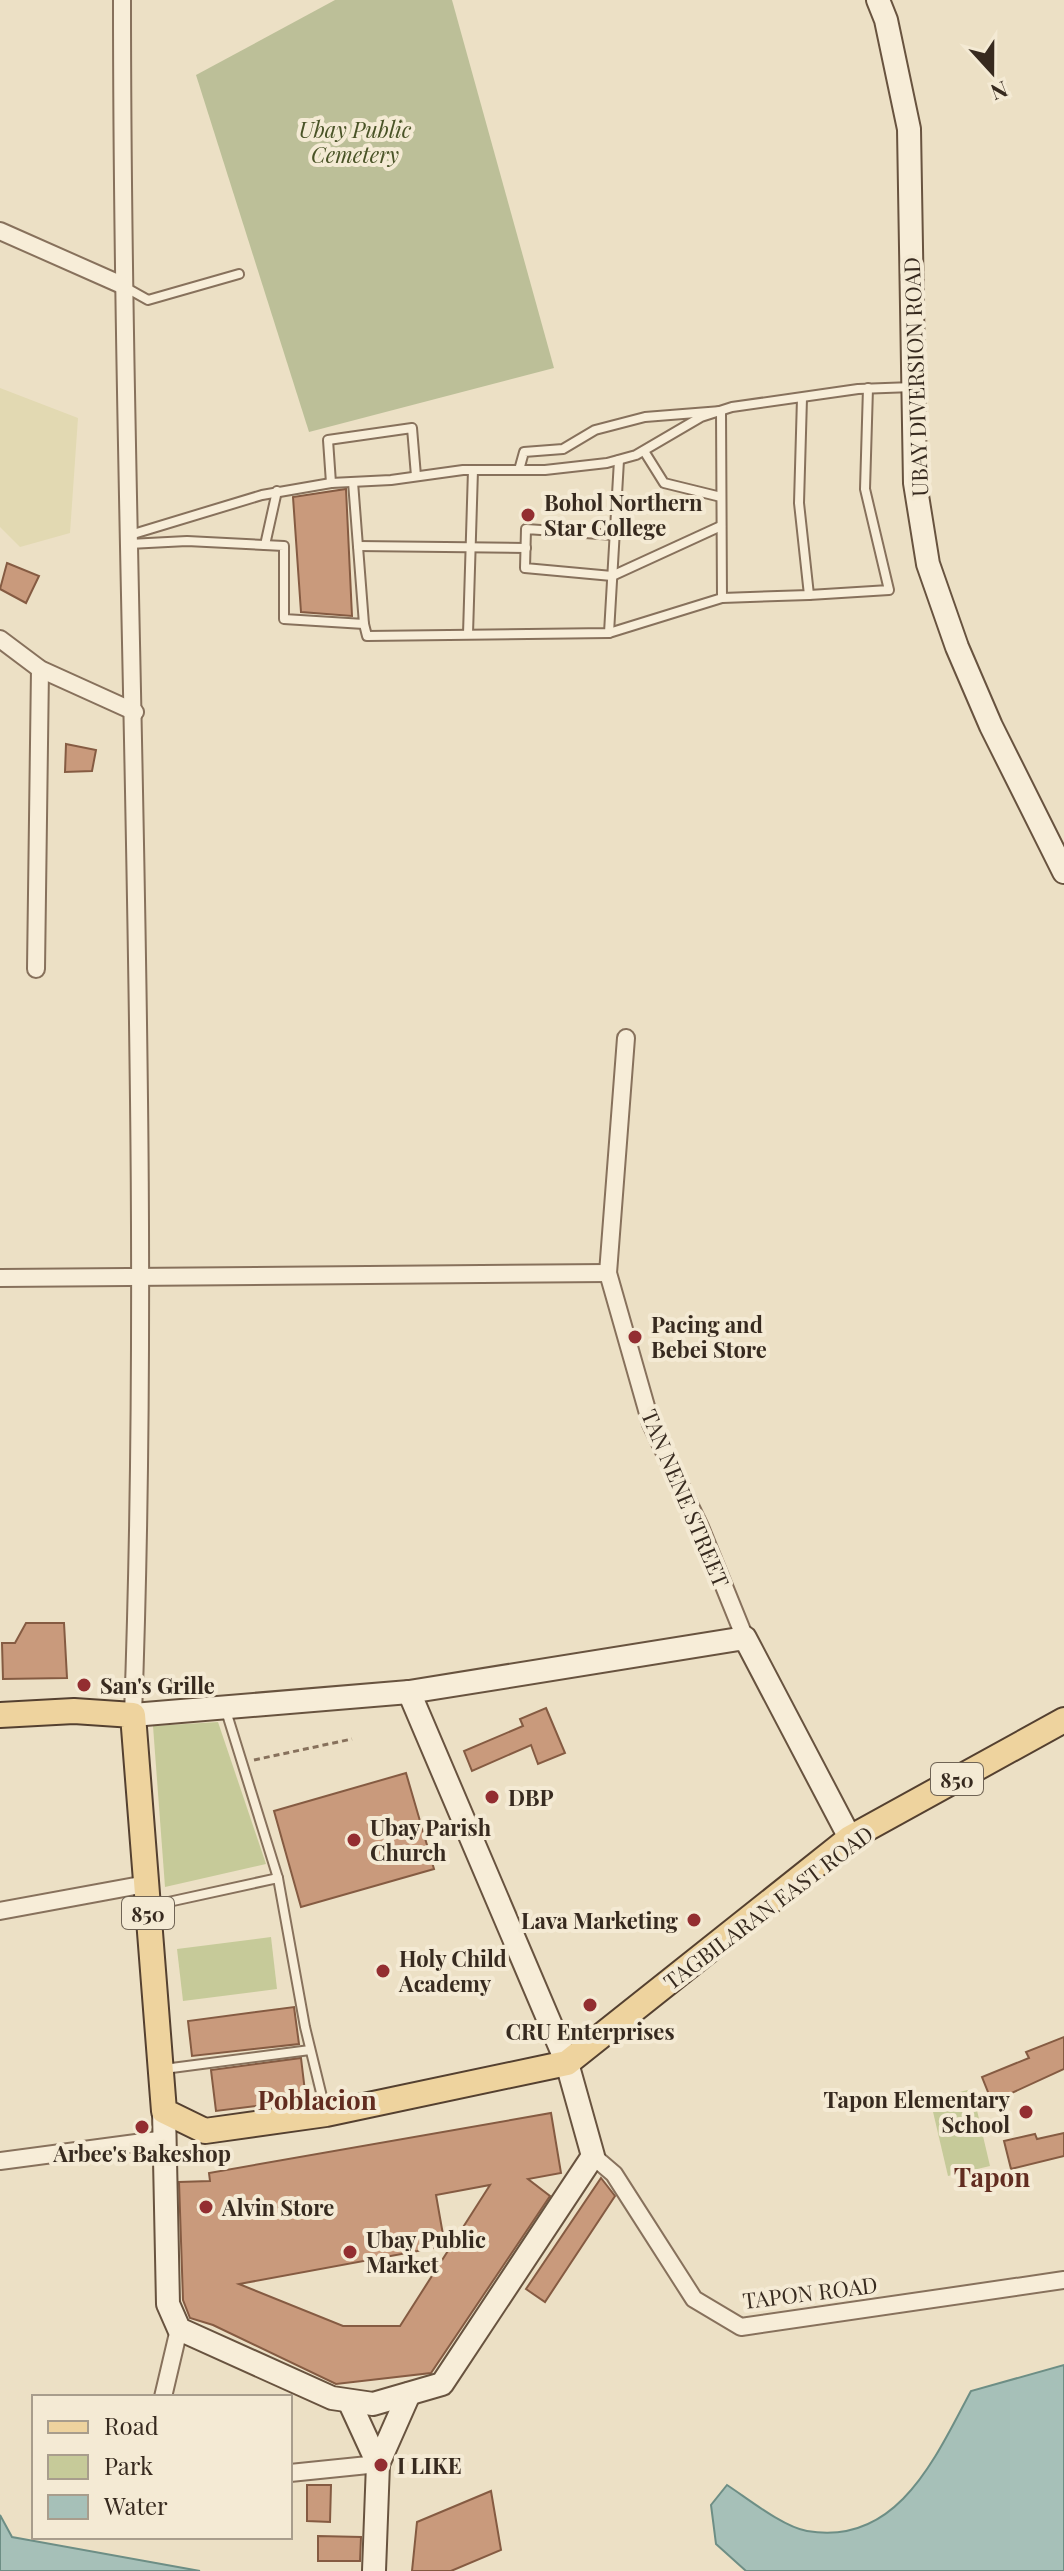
<svg xmlns="http://www.w3.org/2000/svg" width="1064" height="2571" viewBox="0 0 1064 2571" font-family="'Playfair Display',serif">
<style>
.farmland{fill:#e2d9b2}
.green{fill:#c6ca99}
.cemetery{fill:#bcbf98}
.water{fill:#a6c0b8;stroke:#6d8e85;stroke-width:2}
.building{fill:#c99a7c;stroke:#855b42;stroke-width:2;fill-rule:evenodd}
.lines{fill:none;stroke-linecap:round;stroke-linejoin:round}
.lane-casing{stroke:#87715c;stroke-width:12}
.street-casing{stroke:#87715c;stroke-width:20}
.secondary-casing{stroke:#68533f;stroke-width:26}
.primary-casing{stroke:#544030;stroke-width:28}
.path{stroke:#87715c;stroke-width:3;stroke-dasharray:6 4;stroke-linecap:butt}
.lane{stroke:#f7edd8;stroke-width:8}
.street{stroke:#f7edd8;stroke-width:16}
.secondary{stroke:#f7edd8;stroke-width:22}
.primary{stroke:#eed39e;stroke-width:24}
.poi-dot{fill:#932e31;stroke:#f4ead4;stroke-width:3}
.labels{text-anchor:middle;dominant-baseline:central;stroke-width:8;stroke-linejoin:round;paint-order:stroke}
.shield{fill:#f4ead4;stroke:#706455;stroke-width:2}
.shield-label{font-size:20px;font-weight:bold;fill:#372a1f}
.park-label{font-size:22px;font-style:italic;fill:#495326;stroke:#f4ead4}
.street-label{font-size:22px;fill:#372a1f;stroke:#f4ead4}
.poi-label{font-size:22px;font-weight:bold;fill:#372a1f;stroke:#f4ead4;text-anchor:start}
.quarter-label{font-size:26px;font-weight:bold;fill:#622c20;stroke:#f4ead4}
</style>
<rect width="100%" height="100%" fill="#ece0c5"/>
<path class="farmland" d="M0,388L78,418L70,533L20,547L0,527Z"/>
<g class="green">
<path d="M218,1722L266,1864L165,1887L153,1726Z"/>
<path d="M271,1937L277,1989L183,2001L177,1949Z"/>
<path d="M972,2089L990,2166L948,2176L930,2099Z"/>
</g>
<path class="cemetery" d="M335,0H452L554,368L309,432L196,75Z"/>
<g class="water">
<path d="M1064,2365V2571H746L716,2544L711,2505L727,2485C747,2498 783,2527 807,2531C898,2547 936,2456 971,2391Z"/>
<path d="M0,2515L12,2537L200,2571H0Z"/>
</g>
<g class="building">
<path d="M346,489L352,616L301,612L293,497Z"/>
<path d="M7,563L39,576L26,603L0,589Z"/>
<path d="M66,744L96,750L92,771L65,772Z"/>
<path d="M26,1623H64L67,1678L3,1679L2,1643H15Z"/>
<path d="M546,1708L565,1753L538,1764L531,1745L472,1771L464,1751L523,1726L520,1719Z"/>
<path d="M406,1773L434,1869L301,1907L274,1811Z"/>
<path d="M294,2007L299,2044L192,2056L188,2021Z"/>
<path d="M1064,2037V2069L992,2102L982,2077L1029,2058L1026,2052Z"/>
<path d="M301,2058L306,2100L216,2111L211,2070Z"/>
<path d="M551,2113L561,2173L528,2179L550,2196L431,2373L336,2384L213,2325L190,2318L183,2300L179,2182L210,2181L209,2173ZM490,2185L400,2326H343L239,2284L445,2246L436,2195Z"/>
<path d="M1064,2133V2156L1011,2169L1004,2141L1035,2134L1037,2139Z"/>
<path d="M601,2178L615,2196L545,2302L526,2289Z"/>
<path d="M307,2485H331L330,2522L307,2521Z"/>
<path d="M491,2491L501,2550L451,2571H412L417,2522Z"/>
<path d="M318,2536L361,2537L360,2561H318Z"/>
</g>
<g class="lines">
<defs>
<g id="lane">
<path d="M123,286L148,300L239,274"/>
<path d="M644,451L664,483L721,497"/>
<path d="M519,470L524,452L563,449L595,430L645,417L721,411L722,598L609,633"/>
<path d="M331,483L328,440L412,428L416,476"/>
<path d="M130,535L262,495L331,483L391,480L463,470H545L607,463L636,455L701,417L732,407L858,389L913,387"/>
<path d="M614,535L526,529L525,568L612,576L721,526"/>
<path d="M129,544L187,541L284,546V619L364,624L353,482"/>
<path d="M265,545L277,491"/>
<path d="M358,546L526,548"/>
<path d="M809,595L889,590L865,489L868,388"/>
<path d="M722,598L809,595L799,503L802,398"/>
<path d="M364,624L367,636L609,633L619,460"/>
<path d="M468,634L473,470"/>
<path d="M226,1711L278,1878"/>
<path d="M150,1906L278,1878L305,2027L326,2113"/>
<path d="M164,2069L310,2050"/>
</g>
<g id="street">
<path d="M122,0C122,572 154,1144 133,1715"/>
<path d="M0,231L122,285"/>
<path d="M0,639L40,669L135,712"/>
<path d="M36,969L40,669"/>
<path d="M626,1038L608,1273L651,1424L700,1527L745,1638"/>
<path d="M0,1278L608,1273"/>
<path d="M0,1911L146,1884"/>
<path d="M593,2156L614,2174L694,2299L741,2327L1064,2280"/>
<path d="M0,2161L166,2139"/>
<path d="M163,2397L179,2329"/>
<path d="M290,2473L378,2464"/>
</g>
<g id="secondary">
<path d="M878,0L886,20L909,129L915,483L928,564L957,647L991,726L1064,872"/>
<path d="M133,1715L409,1692L745,1638L850,1838"/>
<path d="M164,2111L168,2304L179,2329L332,2398L373,2404L442,2384L593,2156L567,2063L409,1692"/>
<path d="M349,2401L378,2464"/>
<path d="M374,2571L378,2464L409,2394"/>
</g>
<path id="primary" d="M0,1715L74,1711L133,1715L164,2111L205,2131L326,2114L567,2063L850,1838L1064,1720"/>
</defs>
<use href="#lane" class="lane-casing"/>
<use href="#street" class="street-casing"/>
<use href="#secondary" class="secondary-casing"/>
<use href="#primary" class="primary-casing"/>
<path class="path" d="M254,1760L352,1739"/>
<use href="#lane" class="lane"/>
<use href="#street" class="street"/>
<use href="#secondary" class="secondary"/>
<use href="#primary" class="primary"/>
</g>
<g class="poi-dot">
<circle cx="528" cy="515" r="8"/>
<circle cx="635" cy="1337" r="8"/>
<circle cx="84" cy="1685" r="8"/>
<circle cx="492" cy="1797" r="8"/>
<circle cx="354" cy="1840" r="8"/>
<circle cx="694" cy="1920" r="8"/>
<circle cx="383" cy="1971" r="8"/>
<circle cx="590" cy="2005" r="8"/>
<circle cx="1026" cy="2112" r="8"/>
<circle cx="142" cy="2127" r="8"/>
<circle cx="206" cy="2207" r="8"/>
<circle cx="350" cy="2252" r="8"/>
<circle cx="381" cy="2465" r="8"/>
</g>
<g class="labels">
<g class="shield">
<rect x="931" y="1763" width="52" height="32" rx="6"/>
<rect x="122" y="1897" width="52" height="32" rx="6"/>
</g>
<g class="shield-label">
<text x="957" y="1779">850</text>
<text x="148" y="1913">850</text>
</g>
<g class="park-label">
<text x="355" y="129">Ubay Public<tspan x="355" dy="25">Cemetery</tspan></text>
</g>
<g class="street-label">
<text transform="translate(915 377) rotate(-92)">UBAY DIVERSION ROAD</text>
<text transform="translate(686 1498) rotate(67)">TAN NENE STREET</text>
<text transform="translate(768 1907) rotate(-37)">TAGBILARAN EAST ROAD</text>
<text transform="translate(810 2292) rotate(-7)">TAPON ROAD</text>
</g>
<g class="poi-label">
<text x="544" y="502">Bohol Northern<tspan x="544" dy="25">Star College</tspan></text>
<text x="651" y="1324">Pacing and<tspan x="651" dy="25">Bebei Store</tspan></text>
<text x="100" y="1685">San's Grille</text>
<text x="508" y="1797">DBP</text>
<text x="370" y="1827">Ubay Parish<tspan x="370" dy="25">Church</tspan></text>
<text x="678" y="1920" text-anchor="end">Lava Marketing</text>
<text x="399" y="1958">Holy Child<tspan x="399" dy="25">Academy</tspan></text>
<text x="590" y="2031" text-anchor="middle">CRU Enterprises</text>
<text x="1010" y="2099" text-anchor="end">Tapon Elementary<tspan x="1010" dy="25">School</tspan></text>
<text x="142" y="2153" text-anchor="middle">Arbee's Bakeshop</text>
<text x="222" y="2207">Alvin Store</text>
<text x="366" y="2239">Ubay Public<tspan x="366" dy="25">Market</tspan></text>
<text x="397" y="2465">I LIKE</text>
</g>
<g class="quarter-label">
<text x="317" y="2099">Poblacion</text>
<text x="992" y="2176">Tapon</text>
</g>
</g>
<rect x="32" y="2395" width="260" height="144" fill="#f4ead4" stroke="#a89d8c" stroke-width="2"/>
<rect x="48" y="2421" width="40" height="12" fill="#eed39e" stroke="#a89d8c" stroke-width="2"/>
<text x="104" y="2435" font-size="24" fill="#372a1f">Road</text>
<rect x="48" y="2455" width="40" height="24" fill="#c6ca99" stroke="#a89d8c" stroke-width="2"/>
<text x="104" y="2475" font-size="24" fill="#372a1f">Park</text>
<rect x="48" y="2495" width="40" height="24" fill="#a6c0b8" stroke="#a89d8c" stroke-width="2"/>
<text x="104" y="2515" font-size="24" fill="#372a1f">Water</text>
<g transform="translate(992 72) rotate(159)" stroke="#f4ead4" stroke-width="6" paint-order="stroke">
<path d="M0-6L14 30L0 20L-14 30Z" fill="#372a1f"/>
<text y="-12" font-size="22" font-weight="bold" text-anchor="middle" fill="#372a1f">N</text>
</g>
</svg>
